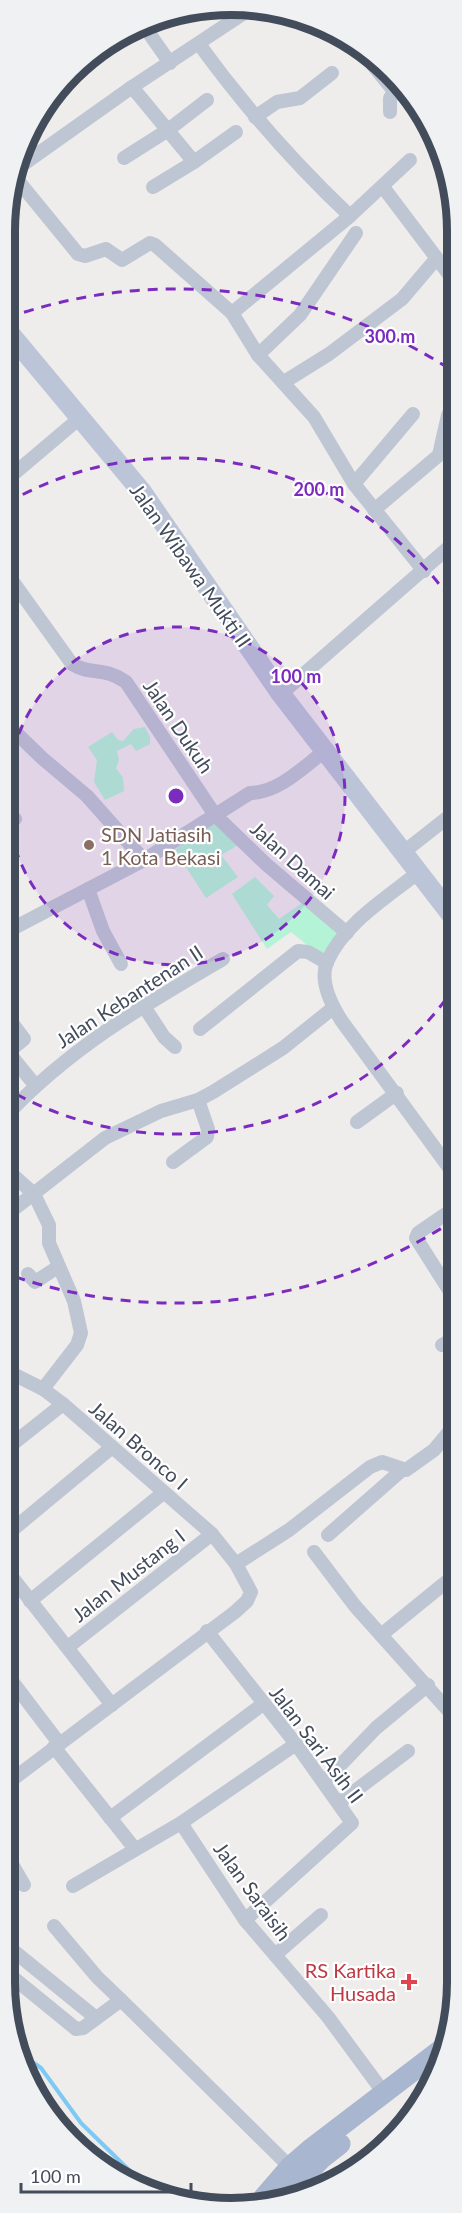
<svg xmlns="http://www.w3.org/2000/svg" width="462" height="2213" viewBox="0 0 462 2213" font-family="Lato,sans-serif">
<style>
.green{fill:#b4f3d6}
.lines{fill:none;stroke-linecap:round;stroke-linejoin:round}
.stream{stroke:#7dc9f4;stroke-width:4}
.street{stroke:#bec6d3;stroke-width:14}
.secondary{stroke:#bcc5d8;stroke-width:20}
.primary{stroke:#a8b6cf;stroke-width:21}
.ring{fill:none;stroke:#7b2cbf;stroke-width:3;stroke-dasharray:10 8}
.education-dot{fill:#8d6e63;stroke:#fff;stroke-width:2}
.health-dot{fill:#e0444e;stroke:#fff;stroke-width:2}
.labels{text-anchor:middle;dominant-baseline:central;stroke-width:4.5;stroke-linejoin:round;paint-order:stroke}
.street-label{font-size:20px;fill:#434c5b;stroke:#fff}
.education-label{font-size:20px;fill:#785e54;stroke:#fff;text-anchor:start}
.health-label{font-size:20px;fill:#be3a42;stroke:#fff;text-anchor:end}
.rim{fill:none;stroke:#434c5b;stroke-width:8}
.centre{fill:#7b2cbf;stroke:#fff;stroke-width:3}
.ring-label{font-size:18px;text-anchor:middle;font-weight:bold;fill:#7b2cbf;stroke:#fff;stroke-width:4.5;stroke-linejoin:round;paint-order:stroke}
</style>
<rect width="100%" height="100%" fill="#efecec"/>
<g class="green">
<path d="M145,727L150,737V744L136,751L131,744L117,751L119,760L116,768L123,778L124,791L105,800L94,782L97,760L88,747L112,732L118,740L123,741L134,729Z"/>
<path d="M215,819L240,844L221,855L238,877L206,898L175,850Z"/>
<path d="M255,877L274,896L267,905L279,919L302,903L340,933L323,958L291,932L267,949L232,894Z"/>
</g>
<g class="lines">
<path class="stream" d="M18,2052L41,2068L81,2123L131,2172L166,2196"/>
<g class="street">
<path d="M144,26L170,63"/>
<path d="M199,44C246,109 292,161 350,216"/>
<path d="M359,48L394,91"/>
<path d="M132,87L194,162"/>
<path d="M390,112V98L401,86"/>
<path d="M255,117L277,102L300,98L332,73"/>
<path d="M124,158L168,130L207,100"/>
<path d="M18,168L132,87L253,7"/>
<path d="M15,177L78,254L85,256L106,249L122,260L150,243L155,245L232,313L258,355L314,417L354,484L424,571"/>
<path d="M153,187L194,162L236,132"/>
<path d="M383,187L457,285"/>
<path d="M232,313L350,216L410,160"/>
<path d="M258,355L300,315L356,233"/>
<path d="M284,382L329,354L402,299L436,259"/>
<path d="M16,472L81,417"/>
<path d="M354,484L413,414"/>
<path d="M453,499L457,503"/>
<path d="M374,510L439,455L448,415L457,400"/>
<path d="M6,572L72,664C92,676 103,666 126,682L215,815L267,865L347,933"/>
<path d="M281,694L457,540"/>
<path d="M6,723L42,758L87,796L144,860"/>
<path d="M6,826L15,819"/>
<path d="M405,851L457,810"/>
<path d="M420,871C388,897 344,923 327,962C319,981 331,1004 341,1020L456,1177"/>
<path d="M88,889L103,931L121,964"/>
<path d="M6,932L144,860L250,793C279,793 303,767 326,750"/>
<path d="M143,1005L164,1037L175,1047"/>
<path d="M6,1015L24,1039L8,1052L35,1085"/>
<path d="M200,1029L298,951L308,952L327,963"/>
<path d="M5,1117C68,1049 144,1005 223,959"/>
<path d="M357,1122L397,1093"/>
<path d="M173,1162L207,1137L208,1129L198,1100"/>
<path d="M5,1168L34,1194L49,1225V1243L74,1301L81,1333L77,1345L43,1389"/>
<path d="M5,1216L105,1138L161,1111L198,1100L213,1092L283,1048L333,1008"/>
<path d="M28,1274L35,1282L58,1267"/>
<path d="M456,1301L416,1238L418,1233L456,1207"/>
<path d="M442,1345L456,1337"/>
<path d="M5,1450L63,1404"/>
<path d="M328,1535L402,1470"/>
<path d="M5,1536L111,1448"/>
<path d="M314,1552L355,1606L456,1719"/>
<path d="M236,1564L289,1530L370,1467L382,1462L406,1470L434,1450L449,1432L456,1429"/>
<path d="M5,1568L112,1705"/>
<path d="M30,1601L163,1493"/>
<path d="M207,1631L296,1744L352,1823L245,1920"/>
<path d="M381,1635L456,1574"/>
<path d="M68,1647L212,1534"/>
<path d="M5,1672L59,1743"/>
<path d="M54,1747L135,1849"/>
<path d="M324,1782L376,1728L428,1685"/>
<path d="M5,1785L235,1612L247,1601L251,1592L236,1564L212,1534L63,1404L43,1389L5,1370"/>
<path d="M339,1803L408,1751"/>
<path d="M110,1818L263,1704"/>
<path d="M181,1823L245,1920L328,2017L384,2093"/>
<path d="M5,1852L24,1885"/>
<path d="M73,1886L181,1823L296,1744"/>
<path d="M54,1926L97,1977L121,2000"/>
<path d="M5,1947L10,1948L96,2018"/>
<path d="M275,1955L321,1915"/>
<path d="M5,1971L76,2029L83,2028L121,2000L290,2167"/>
<path d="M426,2077L431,2083"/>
</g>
<path class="secondary" d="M6,329L142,492L281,694L456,921"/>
<g class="primary">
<path d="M281,2200L322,2158L340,2144"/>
<path d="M260,2202L290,2167L312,2148L443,2048"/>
</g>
</g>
<circle cx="176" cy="796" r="169" fill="#7b2cbf" fill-opacity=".12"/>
<g class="ring">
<circle cx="176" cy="796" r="169"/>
<path d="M456 985A338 338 0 0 1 7 1089M7 503A338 338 0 0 1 456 607"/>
<path d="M456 1219A507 507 0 0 1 7 1274M7 318A507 507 0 0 1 456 373"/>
</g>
<circle class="education-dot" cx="89" cy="845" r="6"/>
<path class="health-dot" d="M406 1973h6v6h6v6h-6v6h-6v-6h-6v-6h6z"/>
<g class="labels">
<g class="street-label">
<text transform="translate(191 565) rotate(55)">Jalan Wibawa Mukti II</text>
<text transform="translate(179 726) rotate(56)">Jalan Dukuh</text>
<text transform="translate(293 860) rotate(42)">Jalan Damai</text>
<text transform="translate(129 996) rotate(-33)">Jalan Kebantenan II</text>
<text transform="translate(139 1445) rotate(41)">Jalan Bronco I</text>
<text transform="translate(128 1575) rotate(-38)">Jalan Mustang I</text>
<text transform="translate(317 1744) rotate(53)">Jalan Sari Asih II</text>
<text transform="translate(253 1891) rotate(54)">Jalan Saraisih</text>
</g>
<g class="education-label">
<text x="101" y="834">SDN Jatiasih<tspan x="101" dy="23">1 Kota Bekasi</tspan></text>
</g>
<g class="health-label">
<text x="396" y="1970">RS Kartika<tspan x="396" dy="23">Husada</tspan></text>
</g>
</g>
<path d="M0 0H462V2213H0ZM231 15H231A216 216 0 0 1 447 231V1982A216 216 0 0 1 231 2198H231A216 216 0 0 1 15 1982V231A216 216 0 0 1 231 15Z" fill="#f0f1f2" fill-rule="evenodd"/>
<path class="rim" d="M231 15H231A216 216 0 0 1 447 231V1982A216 216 0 0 1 231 2198H231A216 216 0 0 1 15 1982V231A216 216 0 0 1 231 15Z"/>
<circle cx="176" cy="796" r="9" class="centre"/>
<g class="ring-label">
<text x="390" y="343">300 m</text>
<text x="319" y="496">200 m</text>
<text x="296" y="683">100 m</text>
</g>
<path d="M21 2183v9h170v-9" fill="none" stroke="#434c5b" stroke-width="3"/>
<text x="30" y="2183" font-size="18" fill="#434c5b" stroke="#ffffff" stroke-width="4.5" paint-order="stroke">100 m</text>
</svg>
